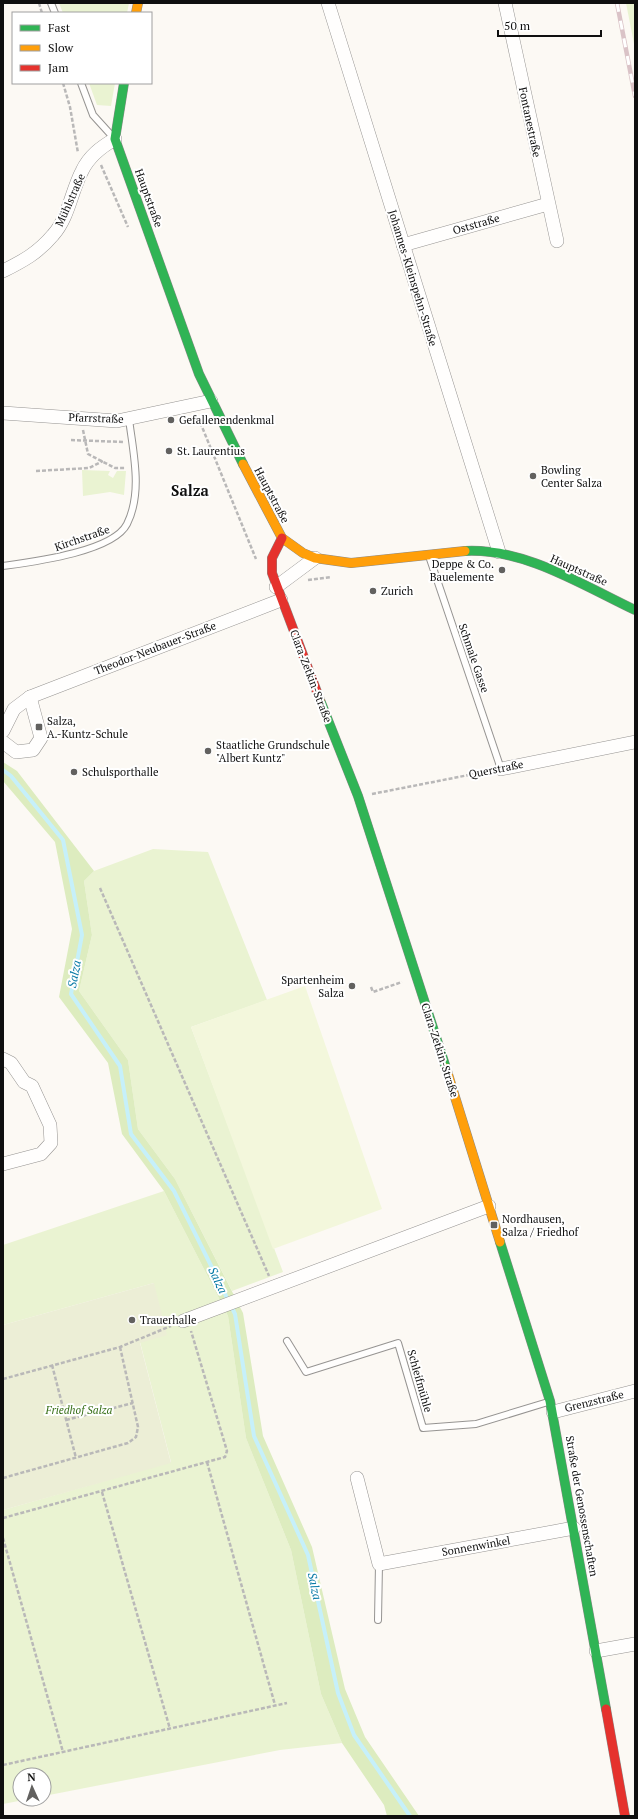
<svg xmlns="http://www.w3.org/2000/svg" width="638" height="1819" viewBox="0 0 638 1819" font-family="'PT Serif',serif">
<style>
.green{fill:#eaf3d2}
.forest{fill:#ddecbf}
.cemetery{fill:#eceed6}
.pitch{fill:#f3f7dc}
.lines{fill:none;stroke-linecap:round;stroke-linejoin:round}
.stream{stroke:#c6f0fa;stroke-width:4}
.lane-casing{stroke:#969492;stroke-width:8}
.street-casing{stroke:#969492;stroke-width:14}
.fast-casing{stroke:#8c8b89;stroke-width:10}
.slow-casing{stroke:#8c8b89;stroke-width:10}
.jam-casing{stroke:#8c8b89;stroke-width:10}
.path{stroke:#b9b8b8;stroke-width:2.5;stroke-dasharray:4 2;stroke-linecap:butt}
.lane{stroke:#fffefd;stroke-width:6}
.street{stroke:#fffefd;stroke-width:13}
.fast{stroke:#30b455;stroke-width:9}
.slow{stroke:#ff9f0a;stroke-width:9}
.jam{stroke:#e5322d;stroke-width:9}
.rail-casing{stroke:#dac3c7;stroke-width:4.5}
.rail{stroke:#fff;stroke-width:3;stroke-dasharray:9;stroke-linecap:butt}
.poi-dot{fill:#62615f;stroke:#fff;stroke-width:1.5}
.labels{text-anchor:middle;dominant-baseline:central;stroke-width:4;stroke-linejoin:round;paint-order:stroke}
.street-label{font-size:11px;fill:#0f0f0f;stroke:#fff}
.poi-label{font-size:11px;fill:#0f0f0f;stroke:#fff;text-anchor:start}
.park-label{font-size:11px;font-style:italic;fill:#376f17;stroke:#fff}
.water-label{font-size:12px;font-style:italic;fill:#0a7ba7;stroke:#fff}
.district-label{font-size:15px;font-weight:bold;fill:#0f0f0f;stroke:#fff}
</style>
<rect width="100%" height="100%" fill="#fcf9f4"/>
<g class="green">
<path d="M59,3H129L127,13H63Z"/>
<path d="M626,3H635V49Z"/>
<path d="M89,83H115L111,106L97,105Z"/>
<path d="M82,470L110,471L108,475L113,478L117,471H126L124,495L110,492L83,496Z"/>
<path d="M153,849L208,852L267,1000L191,1027L283,1272L232,1291L175,1179L138,1129L128,1060L79,991L92,935L84,881L94,871Z"/>
<path d="M164,1191L228,1316L246,1438L291,1550L321,1694L342,1743L280,1750L44,1796V1775H20V1799H29L3,1804V1510L171,1462L140,1342L154,1283L3,1325V1245Z"/>
</g>
<path class="forest" d="M3,762L17,771L94,871L84,881L92,935L79,991L128,1060L138,1129L175,1179L243,1313L263,1436L312,1547L345,1689L365,1737L419,1816H387L384,1805L342,1743L321,1694L291,1550L246,1438L228,1316L164,1191L122,1134L108,1063L59,997L72,929L55,842L3,781Z"/>
<path class="cemetery" d="M154,1283L167,1335L140,1343L171,1463L3,1510V1325Z"/>
<path class="pitch" d="M305,986L382,1209L273,1249L191,1027Z"/>
<g class="lines">
<path class="stream" d="M3,770L11,776L63,840L82,935L71,994L120,1066L131,1134L174,1191L235,1314L254,1436L308,1555L338,1693L354,1735L410,1816"/>
<defs>
<g id="lane">
<path d="M51,3L55,13"/>
<path d="M81,83L93,115L112,136"/>
<path d="M429,556L501,769"/>
<path d="M3,566C32,562 113,552 127,524C143,492 133,452 129,419"/>
<path d="M287,1341L306,1372L398,1343L423,1428L476,1424L548,1402"/>
<path d="M378,1620L379,1564"/>
</g>
<g id="street">
<path d="M328,3L499,552"/>
<path d="M505,3L557,241"/>
<path d="M403,245L548,204"/>
<path d="M3,271C23,261 38,253 53,235C69,217 71,192 82,171C89,156 101,147 115,139"/>
<path d="M3,413L117,421L211,401"/>
<path d="M276,587L315,558"/>
<path d="M3,731L14,709L30,697L281,600"/>
<path d="M3,742L16,752L33,750L41,738L30,697"/>
<path d="M501,769L635,742"/>
<path d="M3,1059L11,1063L24,1082L32,1086L50,1125L51,1143L41,1154L3,1164"/>
<path d="M183,1321L489,1206"/>
<path d="M553,1412L635,1391"/>
<path d="M357,1478L379,1564L574,1528"/>
<path d="M596,1651L635,1644"/>
</g>
<g id="fast">
<path d="M124,83L115,139L199,374L243,464"/>
<path d="M465,551C525,548 582,585 635,610"/>
<path d="M320,700L358,796L446,1068"/>
<path d="M500,1242L550,1401L606,1709"/>
</g>
<g id="slow">
<path d="M136,13L138,3"/>
<path d="M243,464L282,538L303,553L315,558L351,563L465,551"/>
<path d="M446,1068L500,1242"/>
</g>
<g id="jam">
<path d="M282,538L272,558V573L320,700"/>
<path d="M606,1709L625,1816"/>
</g>
</defs>
<use href="#lane" class="lane-casing"/>
<use href="#street" class="street-casing"/>
<use href="#fast" class="fast-casing"/>
<use href="#slow" class="slow-casing"/>
<use href="#jam" class="jam-casing"/>
<g class="path">
<path d="M39,3L42,13"/>
<path d="M63,83L70,107L78,153"/>
<path d="M101,165L128,227"/>
<path d="M198,417L256,559"/>
<path d="M83,430L88,454L115,468H126"/>
<path d="M71,440L123,442"/>
<path d="M36,471L89,468L103,461"/>
<path d="M308,580L331,577"/>
<path d="M372,794L489,771"/>
<path d="M100,888L269,1276"/>
<path d="M371,987L373,992L402,982"/>
<path d="M52,1365L76,1458"/>
<path d="M3,1379L120,1347L171,1326"/>
<path d="M66,1420L133,1403"/>
<path d="M207,1462L275,1705"/>
<path d="M3,1478L128,1443L136,1437L138,1427L120,1347"/>
<path d="M102,1492L170,1729"/>
<path d="M3,1518L225,1457L227,1451L191,1331"/>
<path d="M3,1538L63,1752"/>
<path d="M3,1765L287,1703"/>
</g>
<use href="#lane" class="lane"/>
<use href="#street" class="street"/>
<use href="#fast" class="fast"/>
<use href="#slow" class="slow"/>
<use href="#jam" class="jam"/>
<defs>
<path id="rail" d="M617,3L635,96"/>
</defs>
<use href="#rail" class="rail-casing"/>
<use href="#rail" class="rail"/>
</g>
<g class="poi-dot">
<circle cx="171" cy="420" r="4"/>
<circle cx="169" cy="451" r="4"/>
<circle cx="533" cy="476" r="4"/>
<circle cx="502" cy="570" r="4"/>
<circle cx="373" cy="591" r="4"/>
<rect x="35" y="723" width="8" height="8" rx="2"/>
<circle cx="208" cy="751" r="4"/>
<circle cx="74" cy="772" r="4"/>
<circle cx="352" cy="986" r="4"/>
<rect x="490" y="1221" width="8" height="8" rx="2"/>
<circle cx="132" cy="1320" r="4"/>
</g>
<g class="labels">
<g class="street-label">
<text transform="translate(530 122) rotate(78)">Fontanestraße</text>
<text transform="translate(149 198) rotate(70)">Hauptstraße</text>
<text transform="translate(70 200) rotate(-66)">Mühlstraße</text>
<text transform="translate(476 224) rotate(-16)">Oststraße</text>
<text transform="translate(413 278) rotate(73)">Johannes-Kleinspehn-Straße</text>
<text transform="translate(96 418) rotate(2)">Pfarrstraße</text>
<text transform="translate(272 495) rotate(62)">Hauptstraße</text>
<text transform="translate(82 538) rotate(-19)">Kirchstraße</text>
<text transform="translate(579 570) rotate(24)">Hauptstraße</text>
<text transform="translate(155 648) rotate(-21)">Theodor-Neubauer-Straße</text>
<text transform="translate(474 658) rotate(71)">Schmale Gasse</text>
<text transform="translate(311 676) rotate(69)">Clara-Zetkin-Straße</text>
<text transform="translate(496 769) rotate(-11)">Querstraße</text>
<text transform="translate(440 1050) rotate(72)">Clara-Zetkin-Straße</text>
<text transform="translate(420 1381) rotate(74)">Schleifmühle</text>
<text transform="translate(594 1401) rotate(-14)">Grenzstraße</text>
<text transform="translate(582 1506) rotate(80)">Straße der Genossenschaften</text>
<text transform="translate(476 1546) rotate(-10)">Sonnenwinkel</text>
</g>
<g class="poi-label">
<text x="179" y="420">Gefallenendenkmal</text>
<text x="177" y="451">St. Laurentius</text>
<text x="541" y="470">Bowling<tspan x="541" dy="13">Center Salza</tspan></text>
<text x="494" y="564" text-anchor="end">Deppe &amp; Co.<tspan x="494" dy="13">Bauelemente</tspan></text>
<text x="381" y="591">Zurich</text>
<text x="47" y="721">Salza,<tspan x="47" dy="13">A.-Kuntz-Schule</tspan></text>
<text x="216" y="745">Staatliche Grundschule<tspan x="216" dy="13">"Albert Kuntz"</tspan></text>
<text x="82" y="772">Schulsporthalle</text>
<text x="344" y="980" text-anchor="end">Spartenheim<tspan x="344" dy="13">Salza</tspan></text>
<text x="502" y="1219">Nordhausen,<tspan x="502" dy="13">Salza / Friedhof</tspan></text>
<text x="140" y="1320">Trauerhalle</text>
</g>
<g class="park-label">
<text x="79" y="1410">Friedhof Salza</text>
</g>
<g class="water-label">
<text transform="translate(74 974) rotate(-79)">Salza</text>
<text transform="translate(218 1280) rotate(64)">Salza</text>
<text transform="translate(315 1586) rotate(78)">Salza</text>
</g>
<g class="district-label">
<text x="190" y="490">Salza</text>
</g>
</g>
<rect width="638" height="1819" fill="none" stroke="#0f0f0f" stroke-width="8"/>
<rect x="12" y="12" width="140" height="72" fill="#ffffff" stroke="#9f9f9f"/>
<rect x="20" y="25" width="20" height="6" fill="#30b455" stroke="#9f9f9f"/>
<text x="48" y="32" font-size="12" fill="#0f0f0f">Fast</text>
<rect x="20" y="45" width="20" height="6" fill="#ff9f0a" stroke="#9f9f9f"/>
<text x="48" y="52" font-size="12" fill="#0f0f0f">Slow</text>
<rect x="20" y="65" width="20" height="6" fill="#e5322d" stroke="#9f9f9f"/>
<text x="48" y="72" font-size="12" fill="#0f0f0f">Jam</text>
<g transform="translate(32 1787) rotate(357)"><circle r="19" fill="#ffffff" stroke="#9f9f9f"/>
<path d="M0-3L7 15L0 10L-7 15Z" fill="#62615f"/>
<text y="-6" font-size="11" font-weight="bold" text-anchor="middle" fill="#0f0f0f">N</text>
</g>
<path d="M498 30v6h103v-6" fill="none" stroke="#0f0f0f" stroke-width="2"/>
<text x="504" y="30" font-size="12" fill="#0f0f0f" stroke="#ffffff" stroke-width="3" paint-order="stroke">50 m</text>
</svg>
